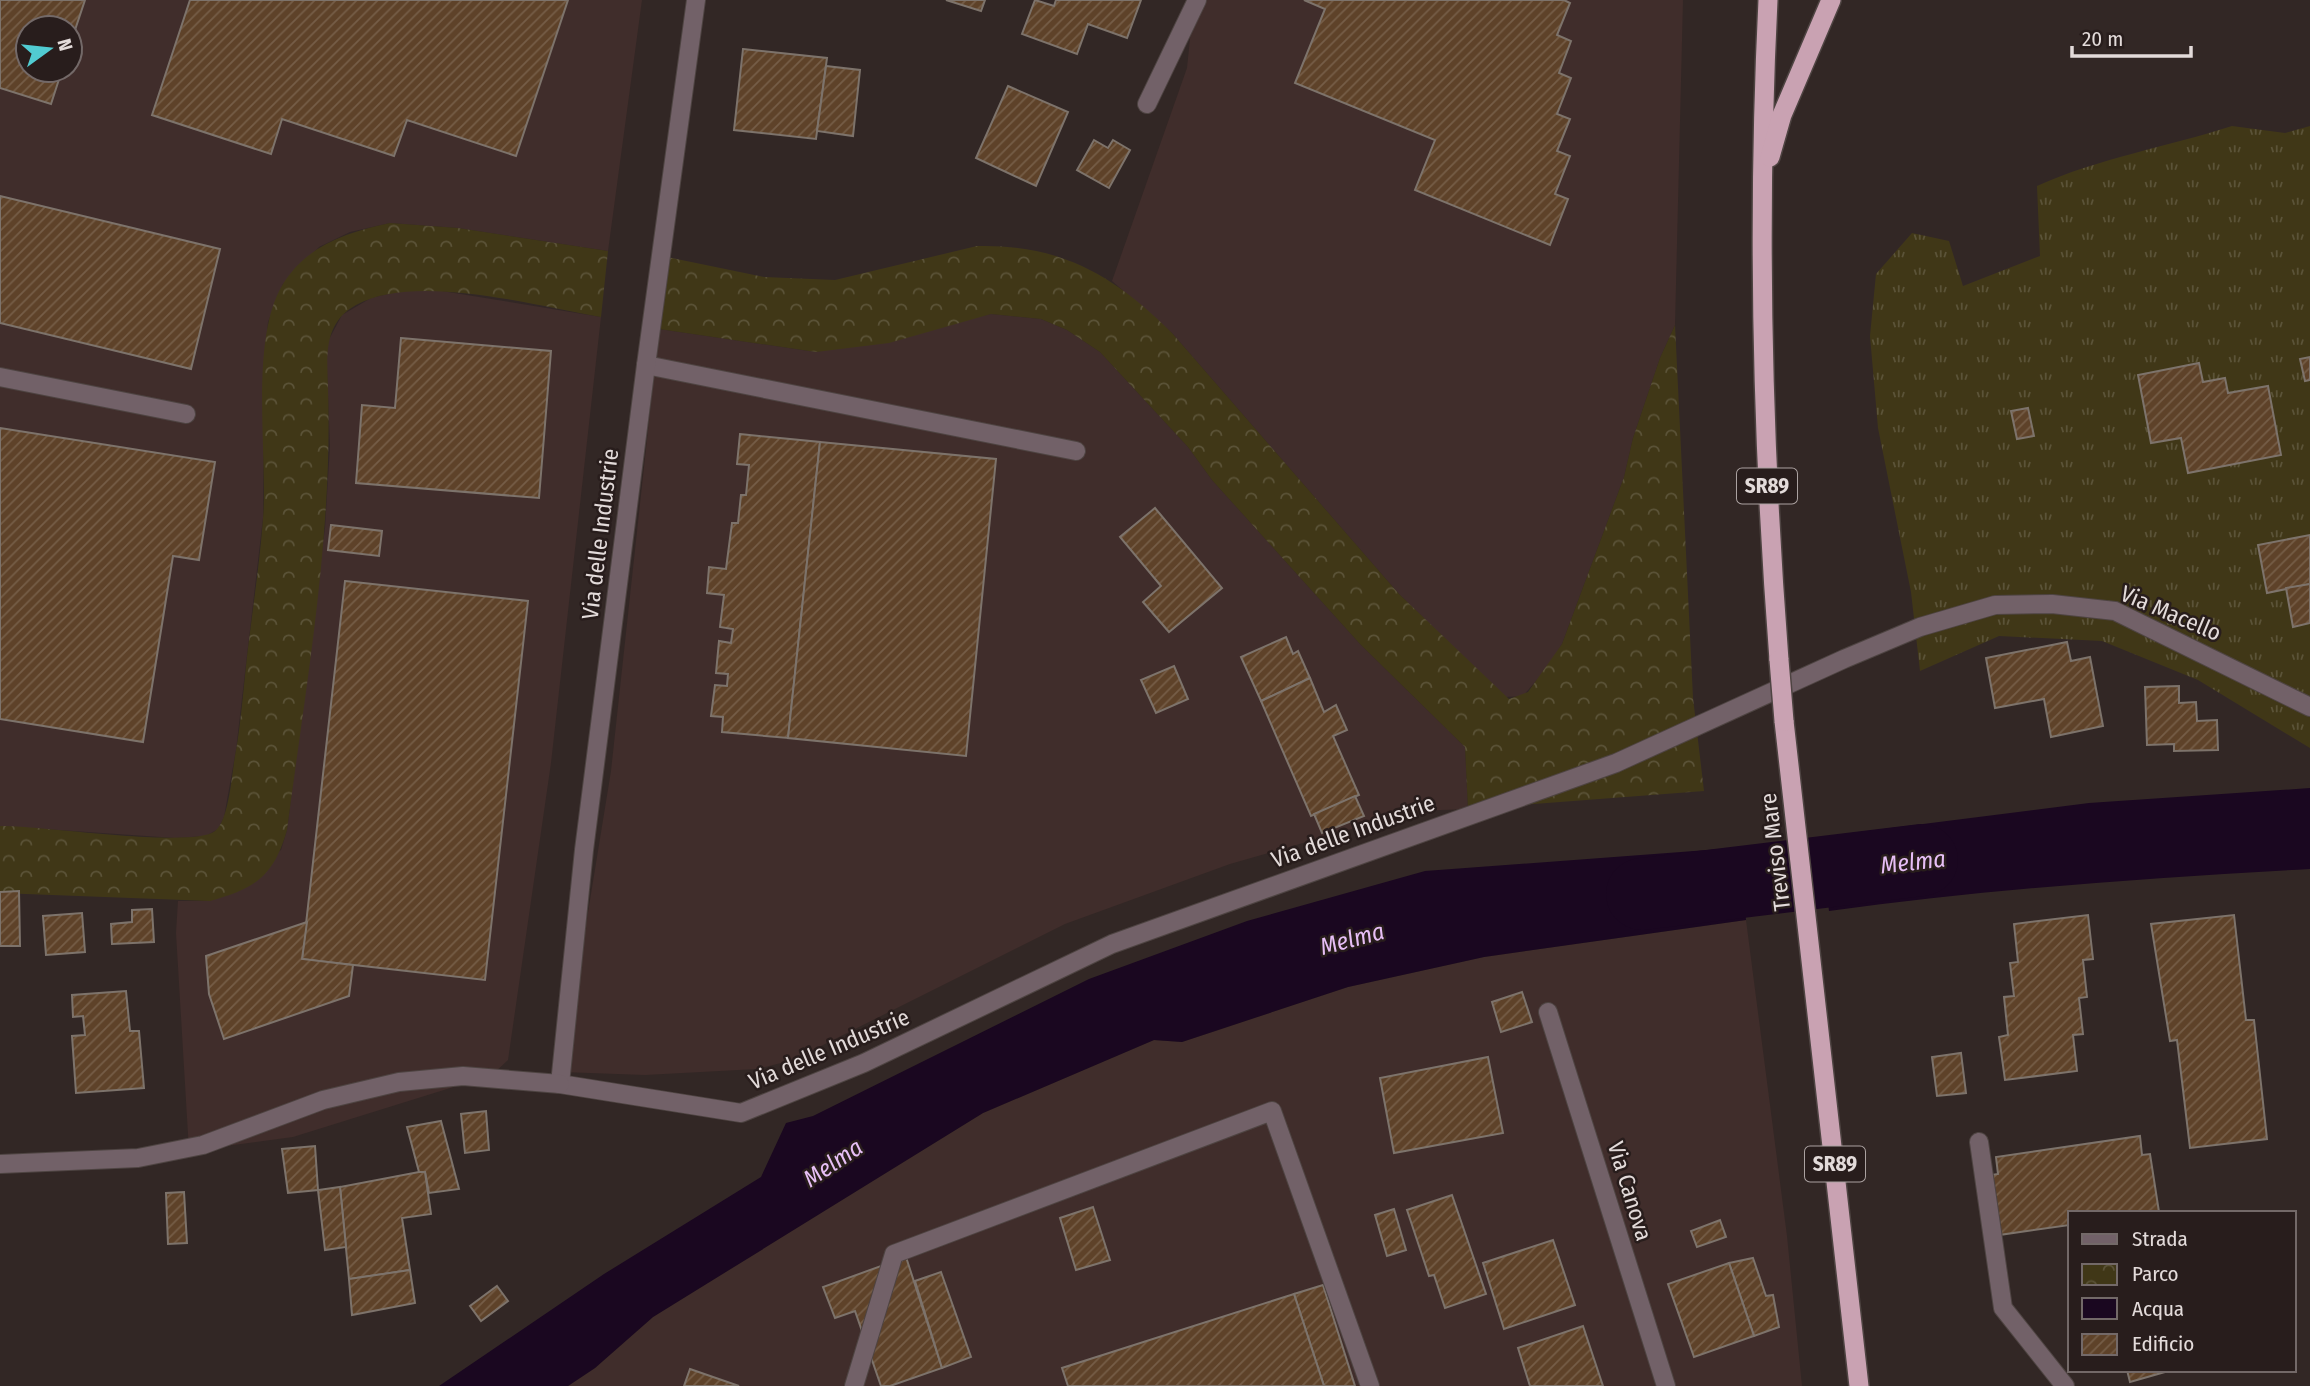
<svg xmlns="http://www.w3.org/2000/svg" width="2310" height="1386" viewBox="0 0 2310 1386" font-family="'Fira Sans Condensed',sans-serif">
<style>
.built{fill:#402d2b;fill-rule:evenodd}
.grass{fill:url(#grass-tufts)}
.park{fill:url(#park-crowns)}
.water{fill:#1a0720}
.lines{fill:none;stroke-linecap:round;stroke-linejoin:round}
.river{stroke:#1a0720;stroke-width:72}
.building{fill:url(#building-hatch);stroke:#7d736b;stroke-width:2}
.service-casing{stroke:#4e4442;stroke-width:20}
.minor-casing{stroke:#4e4442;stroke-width:20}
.trunk-casing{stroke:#4e4442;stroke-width:22}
.service{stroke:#726168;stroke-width:18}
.minor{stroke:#726168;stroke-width:18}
.trunk{stroke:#c9a2b2;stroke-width:19}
.trunk-bridge-casing{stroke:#4e4442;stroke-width:22;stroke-linecap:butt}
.trunk-bridge{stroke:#c9a2b2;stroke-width:19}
.labels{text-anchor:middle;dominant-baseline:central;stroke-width:5;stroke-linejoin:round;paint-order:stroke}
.shield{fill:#281d1c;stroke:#aba2a1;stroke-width:2}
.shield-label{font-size:21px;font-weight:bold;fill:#e3dbda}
.street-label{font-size:23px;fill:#e3dbda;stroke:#281d1c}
.water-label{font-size:24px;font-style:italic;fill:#e7bff6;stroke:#281d1c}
</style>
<defs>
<pattern id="grass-tufts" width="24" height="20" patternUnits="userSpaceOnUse" patternTransform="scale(1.75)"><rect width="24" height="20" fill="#403717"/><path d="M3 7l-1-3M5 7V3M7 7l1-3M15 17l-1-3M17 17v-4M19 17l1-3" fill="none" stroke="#5b5338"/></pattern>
<pattern id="park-crowns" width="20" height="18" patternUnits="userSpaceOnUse" patternTransform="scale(1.75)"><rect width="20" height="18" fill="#403717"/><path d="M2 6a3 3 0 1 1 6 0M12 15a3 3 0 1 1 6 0" fill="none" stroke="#5b5338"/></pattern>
<pattern id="building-hatch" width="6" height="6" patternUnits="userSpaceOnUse" patternTransform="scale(1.75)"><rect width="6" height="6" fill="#5e4229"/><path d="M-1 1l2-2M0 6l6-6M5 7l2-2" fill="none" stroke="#755d47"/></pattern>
</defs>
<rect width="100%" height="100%" fill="#322725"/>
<g class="built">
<path d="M0,0H642L608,251L458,228L390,223L350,232L319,247L283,284L268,322L264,361L263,518L236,750L224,817L218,829L206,836L175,838L0,826ZM28,28H70V70H28Z"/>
<path d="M1194,0H1683L1675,325L1660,358L1633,438L1624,477L1562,644L1547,668L1523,696L1505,697L1399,594L1172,333L1112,281L1187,68Z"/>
<path d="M400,291H442L601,317L551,763L508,1060L492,1075L293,1137L189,1151L176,933L178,901H210L281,850L287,830L325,528L330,446L326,345L342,315L371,298Z"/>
<path d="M991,314L1041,319L1067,330L1100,352L1188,447L1212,480L1360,644L1465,747L1468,809L1414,811L1230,864L1065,924L793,1060L757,1069L645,1075L562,1072L611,771L659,329L816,352Z"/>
<path d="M1746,920L1787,1236L1802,1386H568L595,1368L653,1317L983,1113L1154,1040L1182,1042L1348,987L1484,957Z"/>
</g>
<path class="grass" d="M2232,126L2285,133L2310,126V748L2198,680L2102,641L1999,636L1920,671L1911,592L1878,428L1870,336L1876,274L1912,233L1949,241L1963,286L2040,256L2037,186C2099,158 2167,147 2232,126Z"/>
<g class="park">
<path d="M390,223L458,228L608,251L601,317C535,306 416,272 356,305C323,323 327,356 328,388C333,536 306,684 287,830C274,876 255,889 210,901L0,893V826C39,825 192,849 215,831C229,821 232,773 235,756C242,718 244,678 249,640C254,600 260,559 263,519C268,454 249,339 283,284C307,245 348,232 390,223Z"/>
<path d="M977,246C1060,244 1114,275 1172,333L1399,594L1509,699L1528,692L1562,644L1624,477L1633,438L1660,358L1675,325L1693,698L1704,791L1468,809L1465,747L1360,644L1212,480L1188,447L1100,352L1067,330L1041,319L991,314L889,343L816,352L659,329L667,257L764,277L835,280Z"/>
</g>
<g class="water">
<path d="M2310,788V869C2149,878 1988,889 1829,911L1823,862L1836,835L2089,803Z"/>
<path d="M1721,849L1741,872L1746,920L1484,957L1348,987L1182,1042L1154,1040L983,1113L653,1317L595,1368L568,1386H439L604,1274L761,1177L786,1123L813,1116L1089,979L1247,921L1425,871Z"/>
</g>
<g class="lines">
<path class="river" d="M1642,894L1922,860"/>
</g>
<g class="building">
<path d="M0,0H85L70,45V28H28V70H62L51,104L0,88Z"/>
<path d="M190,0H568L516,156L407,120L394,156L282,119L271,154L152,115Z"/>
<path d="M946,0H985L981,11Z"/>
<path d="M1035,0L1054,6L1056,0H1141L1127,38L1088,24L1077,54L1022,34Z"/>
<path d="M1304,0H1564L1570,3L1557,35L1571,41L1559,73L1571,78L1557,114L1570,119L1557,151L1570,156L1555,194L1568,199L1550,245L1415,190L1435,140L1295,83L1325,9Z"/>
<path d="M743,49L827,58L816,139L734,130Z"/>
<path d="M826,66L860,70L853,136L817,131Z"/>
<path d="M1008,86L1068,112L1036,186L976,158Z"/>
<path d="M1094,140L1108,148L1113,140L1130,150L1109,188L1077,170Z"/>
<path d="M0,196L220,249L191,369L0,323Z"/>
<path d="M401,338L551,351L539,498L356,483L362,405L395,408Z"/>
<path d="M2310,357V380L2305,381L2300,359Z"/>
<path d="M2199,363L2203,382L2225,378L2228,393L2268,386L2281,455L2188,473L2181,438L2151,443L2138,375Z"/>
<path d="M2028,408L2034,436L2017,439L2011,411Z"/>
<path d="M0,428L215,462L199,560L173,556L143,742L0,719Z"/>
<path d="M740,434L820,442L788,738L722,732L723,717L711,716L715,685L727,686L728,674L716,673L719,641L731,643L733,629L720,627L724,595L707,593L709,567L726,569L732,523H738L741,495H746L749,465L737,464Z"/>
<path d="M820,442L996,459L966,756L788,738Z"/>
<path d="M1155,508L1222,588L1169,632L1143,602L1161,586L1120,537Z"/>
<path d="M331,525L382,531L379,556L328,550Z"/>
<path d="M2310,535V584L2267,593L2258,545Z"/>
<path d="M345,581L528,601L485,980L302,959Z"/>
<path d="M2310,584V623L2293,627L2286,588Z"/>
<path d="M1286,637L1293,654L1298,651L1310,678L1261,701L1241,657Z"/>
<path d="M2067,642L2071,661L2090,657L2103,726L2051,737L2044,699L1995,708L1986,658Z"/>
<path d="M1174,666L1188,699L1156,713L1141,680Z"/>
<path d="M1310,678L1324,712L1336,705L1347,730L1333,736L1359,795L1311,816L1261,701Z"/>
<path d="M2179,686V703L2196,702L2197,721L2217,720L2218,750L2174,751V744L2147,745L2145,687Z"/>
<path d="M1355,796L1364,816L1322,833L1314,814Z"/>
<path d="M19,891L20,946H0V892Z"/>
<path d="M152,909L154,942L112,944L111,924L132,922V910Z"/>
<path d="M82,913L85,952L46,955L43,916Z"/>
<path d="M2088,915L2093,959L2083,960L2087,997L2079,998L2083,1034L2073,1035L2077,1071L2005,1080L1999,1037L2008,1035L2004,997L2014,996L2010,963L2018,962L2014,924Z"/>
<path d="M2234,915L2246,1020H2254L2267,1139L2190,1148L2177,1040L2170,1041L2151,924Z"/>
<path d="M307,922L302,959L353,965L349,996L224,1039L209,994L206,956Z"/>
<path d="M126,991L130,1031H139L144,1088L76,1093L72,1036L85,1035L83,1016L73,1017L72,995Z"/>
<path d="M1522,992L1532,1022L1501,1032L1492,1002Z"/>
<path d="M1961,1053L1966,1093L1937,1096L1932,1057Z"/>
<path d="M1488,1057L1503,1133L1394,1153L1380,1078Z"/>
<path d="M486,1111L489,1150L465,1153L461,1114Z"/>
<path d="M441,1121L459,1189L429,1193L425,1172H419L407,1127Z"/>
<path d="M2140,1136L2142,1155L2150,1154L2159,1212L2070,1213V1225L1999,1235L1991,1175L1998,1174L1996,1157Z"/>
<path d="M315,1146L318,1190L288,1193L282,1149Z"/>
<path d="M419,1172H425L431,1214L402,1218L410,1270L349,1279L340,1187Z"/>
<path d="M340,1187L346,1247L325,1250L318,1190Z"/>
<path d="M184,1192L187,1243L168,1244L166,1193Z"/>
<path d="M1452,1195L1486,1294L1445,1308L1434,1275L1429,1276L1407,1210Z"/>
<path d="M1093,1207L1110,1260L1076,1270L1060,1218Z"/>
<path d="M1394,1209L1406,1250L1387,1256L1375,1215Z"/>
<path d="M1720,1220L1726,1237L1697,1247L1691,1231Z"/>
<path d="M1553,1240L1575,1305L1504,1329L1483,1263Z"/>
<path d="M906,1257L942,1368L890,1386H881L855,1311L835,1318L823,1287Z"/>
<path d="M1753,1258L1766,1296L1773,1295L1779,1327L1754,1336L1729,1263Z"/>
<path d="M1729,1263L1754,1336L1694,1357L1668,1284Z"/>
<path d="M410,1270L415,1303L352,1315L349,1279Z"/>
<path d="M941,1272L971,1357L942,1368L915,1281Z"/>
<path d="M1323,1285L1355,1386H1324L1294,1294Z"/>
<path d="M497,1286L508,1301L481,1321L470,1306Z"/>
<path d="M1294,1294L1324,1386H1068L1062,1368Z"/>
<path d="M1583,1326L1603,1386H1530L1518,1348Z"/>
<path d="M690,1369L739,1386H684Z"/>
<path d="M2127,1370H2172L2130,1382Z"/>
</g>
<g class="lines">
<defs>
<g id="service">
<path d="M646,365L1076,451"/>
<path d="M854,1386L894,1254L1272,1111L1370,1386"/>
</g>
<g id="minor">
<path d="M696,0L646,365L584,850L560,1084L741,1113L864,1063L1112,944L1616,763L1844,659L1920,627L1995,605L2052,604L2115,611L2310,707"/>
<path d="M1147,104L1197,0"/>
<path d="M0,377L186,414"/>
<path d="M1548,1012L1666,1386"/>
<path d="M1979,1142L2003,1308L2065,1386"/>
<path d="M0,1164L138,1158L203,1145L323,1100L399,1082L463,1076L560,1084"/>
</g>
<g id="trunk">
<path d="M1768,0C1757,220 1762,440 1779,660"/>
<path d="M1770,157L1782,115L1831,0"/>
<path d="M1784,721L1859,1386"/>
</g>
</defs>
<use href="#service" class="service-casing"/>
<use href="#minor" class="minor-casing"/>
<use href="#trunk" class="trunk-casing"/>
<use href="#service" class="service"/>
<use href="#minor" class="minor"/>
<use href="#trunk" class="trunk"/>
<defs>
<path id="trunk-bridge" d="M1779,660L1784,721"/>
</defs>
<use href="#trunk-bridge" class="trunk-bridge-casing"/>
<use href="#trunk-bridge" class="trunk-bridge"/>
</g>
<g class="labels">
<g class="shield">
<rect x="1737" y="468.5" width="60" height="35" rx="5"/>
<rect x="1805" y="1146.5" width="60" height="35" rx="5"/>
</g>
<g class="shield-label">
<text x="1767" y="486">SR89</text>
<text x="1835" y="1164">SR89</text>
</g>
<g class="street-label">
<text transform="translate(600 534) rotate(-83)">Via delle Industrie</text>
<text transform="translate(2171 613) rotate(23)">Via Macello</text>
<text transform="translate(1353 831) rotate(-20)">Via delle Industrie</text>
<text transform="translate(1775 852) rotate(-97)">Treviso Mare</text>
<text transform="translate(829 1049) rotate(-23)">Via delle Industrie</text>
<text transform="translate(1630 1191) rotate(73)">Via Canova</text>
</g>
<g class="water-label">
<text transform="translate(1913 862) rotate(-6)">Melma</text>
<text transform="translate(1352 939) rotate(-15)">Melma</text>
<text transform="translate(833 1163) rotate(-34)">Melma</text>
</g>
</g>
<rect x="2068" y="1211" width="228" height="161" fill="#281d1c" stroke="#736968" stroke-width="2"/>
<rect x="2082" y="1234" width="35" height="10" fill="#726168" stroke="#736968" stroke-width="2"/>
<text x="2132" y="1246" font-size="21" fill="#e3dbda">Strada</text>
<rect x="2082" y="1264" width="35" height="21" fill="url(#park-crowns)" stroke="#736968" stroke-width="2"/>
<text x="2132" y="1281" font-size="21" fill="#e3dbda">Parco</text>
<rect x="2082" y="1298" width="35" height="21" fill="#1a0720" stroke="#736968" stroke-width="2"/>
<text x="2132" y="1316" font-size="21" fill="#e3dbda">Acqua</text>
<rect x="2082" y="1334" width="35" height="21" fill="url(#building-hatch)" stroke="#736968" stroke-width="2"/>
<text x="2132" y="1351" font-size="21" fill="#e3dbda">Edificio</text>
<g transform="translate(49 49) rotate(75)"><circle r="33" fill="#281d1c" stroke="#736968" stroke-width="2"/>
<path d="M0-5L12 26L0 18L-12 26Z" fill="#51ccd2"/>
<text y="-10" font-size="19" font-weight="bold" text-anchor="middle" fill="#e3dbda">N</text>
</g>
<path d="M2072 46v10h119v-10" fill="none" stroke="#e3dbda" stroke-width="3.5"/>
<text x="2082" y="46" font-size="21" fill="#e3dbda" stroke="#281d1c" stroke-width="5" paint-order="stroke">20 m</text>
</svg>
